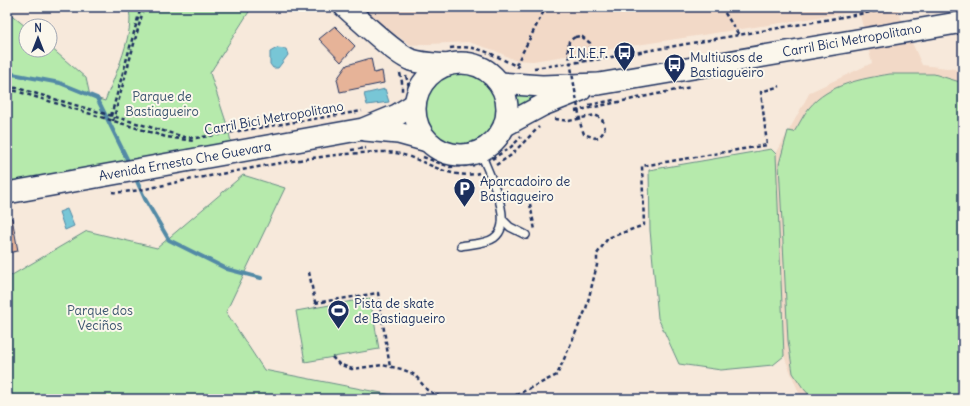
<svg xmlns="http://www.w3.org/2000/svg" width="970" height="406" viewBox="0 0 970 406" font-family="Delius,sans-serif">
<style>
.built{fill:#f2d9c7}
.green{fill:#b6eaac;stroke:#688c85}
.water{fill:#78c6d6;stroke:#538aa6}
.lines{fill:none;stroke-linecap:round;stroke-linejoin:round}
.stream{stroke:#538aa6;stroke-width:4}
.building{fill:#e6b398;stroke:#1b2f5e}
.lane-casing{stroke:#1b2f5e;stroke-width:10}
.secondary-casing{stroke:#1b2f5e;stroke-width:24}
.path{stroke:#1b2f5e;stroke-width:2.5;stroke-dasharray:4 3;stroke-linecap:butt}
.lane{stroke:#fbf7ec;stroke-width:7}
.secondary{stroke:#fbf7ec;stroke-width:21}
.path-bridge{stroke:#1b2f5e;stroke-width:2.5;stroke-dasharray:4 3;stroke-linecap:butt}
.labels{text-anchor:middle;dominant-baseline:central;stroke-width:4;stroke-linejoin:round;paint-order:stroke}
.street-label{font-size:13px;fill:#1b2f5e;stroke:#fbf7ec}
.poi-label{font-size:13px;fill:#1b2f5e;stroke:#fbf7ec;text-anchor:start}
.park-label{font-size:13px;fill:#3a546e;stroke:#fbf7ec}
</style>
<rect width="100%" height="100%" fill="#f7e9db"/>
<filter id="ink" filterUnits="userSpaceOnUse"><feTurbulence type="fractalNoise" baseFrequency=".025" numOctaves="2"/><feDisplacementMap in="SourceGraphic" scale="8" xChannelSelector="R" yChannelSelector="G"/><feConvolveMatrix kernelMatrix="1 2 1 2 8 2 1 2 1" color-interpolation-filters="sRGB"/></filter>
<g filter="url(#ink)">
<path class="built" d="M361,7H896L922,65L955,69L963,75V399H806L799,393L784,356L776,154L810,92L872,63L859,11L533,61L514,60L494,50L468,42L411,45L390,31Z"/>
<g class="green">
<path d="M128,7H252L210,73L228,128L232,147L7,185V11L26,27V50H50V47L86,78L90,96L105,101C113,80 137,29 128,7Z"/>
<circle cx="461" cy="109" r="39"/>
<path d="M890,74H934L963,83V399H813L803,388L793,373L788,341L779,164L788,131L794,132C799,125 803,115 809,108C829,84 861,79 890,74Z"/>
<path d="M515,92L544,96L516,111Z"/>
<path d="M771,149L776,154L784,356L773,365L721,370L679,364L658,318L650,230L649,170Z"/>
<path d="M243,175L285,188L226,312L264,370L392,395L395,399H7V278L87,231L157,248Z"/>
<path d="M370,298L379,349L305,362L296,311Z"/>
</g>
<g class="water">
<path d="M277,48L286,49L288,55L278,68H273L270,64V52Z"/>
<path d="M385,89L389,102L367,105L364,94Z"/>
<path d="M67,209L74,226L65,230L59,212Z"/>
</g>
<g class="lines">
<g class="stream">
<path d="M7,73L60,83L97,98L130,165"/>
<path d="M135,177L145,199L169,240L227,269L261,278"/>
</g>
</g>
<g class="building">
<path d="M335,26L355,46L341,62L319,39Z"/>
<path d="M371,58L374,73L382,71L384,83L340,92L337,79L347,65Z"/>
<path d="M7,218H12L18,251L7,253Z"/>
</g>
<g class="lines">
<defs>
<g id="lane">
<path d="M503,220L510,227L526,235"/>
<path d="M461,246C470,244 486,244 494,238C516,223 488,173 481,153"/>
</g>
<g id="secondary">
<path d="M345,7C359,19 395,54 411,60C423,64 435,64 448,65"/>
<circle cx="461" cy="109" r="46"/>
<path d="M500,83L542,86L599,84L963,22"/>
<path d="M506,125L543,105L581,90"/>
<path d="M365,130L398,133L427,141"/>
<path d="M7,193L363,129L397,115L415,104"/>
</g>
</defs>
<use href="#lane" class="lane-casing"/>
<use href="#secondary" class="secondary-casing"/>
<g class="path">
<path d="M721,7L739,35"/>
<path d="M575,37L581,36L590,43V49L586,57L577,61"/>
<path d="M450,48C481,44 493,56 519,67"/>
<path d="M460,54H470L498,66"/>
<path d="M516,65L546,7"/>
<path d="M534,68L594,60L900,7"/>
<path d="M400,73L402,82V93"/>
<path d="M406,76L410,90"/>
<path d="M7,87L17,88L184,137L196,138L362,111"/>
<path d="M7,90L16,91L166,137L195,141"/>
<path d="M589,105L614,100"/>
<path d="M575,111L691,87"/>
<path d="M111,116L141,7"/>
<path d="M555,119L569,121L595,115L601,118C606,125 606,131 599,137L595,138"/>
<path d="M113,121L144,7"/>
<path d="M351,150L366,148"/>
<path d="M423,157L450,167L476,165"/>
<path d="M492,159L511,147L521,137"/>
<path d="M496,165L510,156L539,127"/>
<path d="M112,192C129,194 168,184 187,180C252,169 318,153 384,152C419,152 444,182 479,173"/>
<path d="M530,204L535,230"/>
<path d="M309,272L316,307"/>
<path d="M315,303L378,293L390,367"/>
<path d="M332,357L339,364L352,369L382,365L402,369L415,375L427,390L444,399"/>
<path d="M502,399L512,397L557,375L586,309L597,265V254L608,238L644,225L642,166L767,145L761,92L780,86"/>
</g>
<use href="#lane" class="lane"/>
<use href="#secondary" class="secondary"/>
<path class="path-bridge" d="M575,37L569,41L568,49L581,126L584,134L595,138"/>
</g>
</g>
<defs>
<symbol id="bus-pin" viewBox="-11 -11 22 30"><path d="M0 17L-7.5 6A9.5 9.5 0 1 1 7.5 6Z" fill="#1b2f5e" stroke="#fbf7ec"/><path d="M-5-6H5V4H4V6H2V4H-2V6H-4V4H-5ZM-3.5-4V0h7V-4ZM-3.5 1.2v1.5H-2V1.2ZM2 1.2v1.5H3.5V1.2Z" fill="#fff"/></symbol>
<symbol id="parking-pin" viewBox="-11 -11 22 30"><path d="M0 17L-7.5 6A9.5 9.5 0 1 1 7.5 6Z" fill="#1b2f5e" stroke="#fbf7ec"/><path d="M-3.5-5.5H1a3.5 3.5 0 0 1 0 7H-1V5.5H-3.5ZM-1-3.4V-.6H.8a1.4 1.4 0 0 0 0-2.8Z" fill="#fff"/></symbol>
<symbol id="stadium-pin" viewBox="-11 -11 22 30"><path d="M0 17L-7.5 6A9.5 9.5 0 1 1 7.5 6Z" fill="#1b2f5e" stroke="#fbf7ec"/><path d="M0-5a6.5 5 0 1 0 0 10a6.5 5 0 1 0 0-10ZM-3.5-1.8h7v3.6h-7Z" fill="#fff"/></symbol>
</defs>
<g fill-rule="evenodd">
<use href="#bus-pin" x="612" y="40" width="25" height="34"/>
<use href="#bus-pin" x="662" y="52" width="25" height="34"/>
<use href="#parking-pin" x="452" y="176" width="25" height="34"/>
<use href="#stadium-pin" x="326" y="298" width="25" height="34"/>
</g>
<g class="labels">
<g class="street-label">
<text transform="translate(852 40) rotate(-10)">Carril Bici Metropolitano</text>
<text transform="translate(274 118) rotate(-10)">Carril Bici Metropolitano</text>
<text transform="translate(185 161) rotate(-10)">Avenida Ernesto Che Guevara</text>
</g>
<g class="poi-label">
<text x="608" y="53" text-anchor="end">I.N.E.F.</text>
<text x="690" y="57">Multiusos de<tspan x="690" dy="15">Bastiagueiro</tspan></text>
<text x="480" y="181">Aparcadoiro de<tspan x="480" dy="15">Bastiagueiro</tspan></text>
<text x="354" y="303">Pista de skate<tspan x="354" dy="15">de Bastiagueiro</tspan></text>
</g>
<g class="park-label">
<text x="162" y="96">Parque de<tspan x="162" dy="15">Bastiagueiro</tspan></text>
<text x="100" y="310">Parque dos<tspan x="100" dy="15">Veciños</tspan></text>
</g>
</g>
<rect width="970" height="406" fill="none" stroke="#fbf7ec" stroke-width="24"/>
<rect x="12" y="12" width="946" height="382" fill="none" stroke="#1b2f5e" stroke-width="1.5" filter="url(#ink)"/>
<g transform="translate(38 38)"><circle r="19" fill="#fbf7ec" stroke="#a1a7b3"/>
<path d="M0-3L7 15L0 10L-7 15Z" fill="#1b2f5e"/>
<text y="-6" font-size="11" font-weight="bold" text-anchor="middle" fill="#1b2f5e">N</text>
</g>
</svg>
